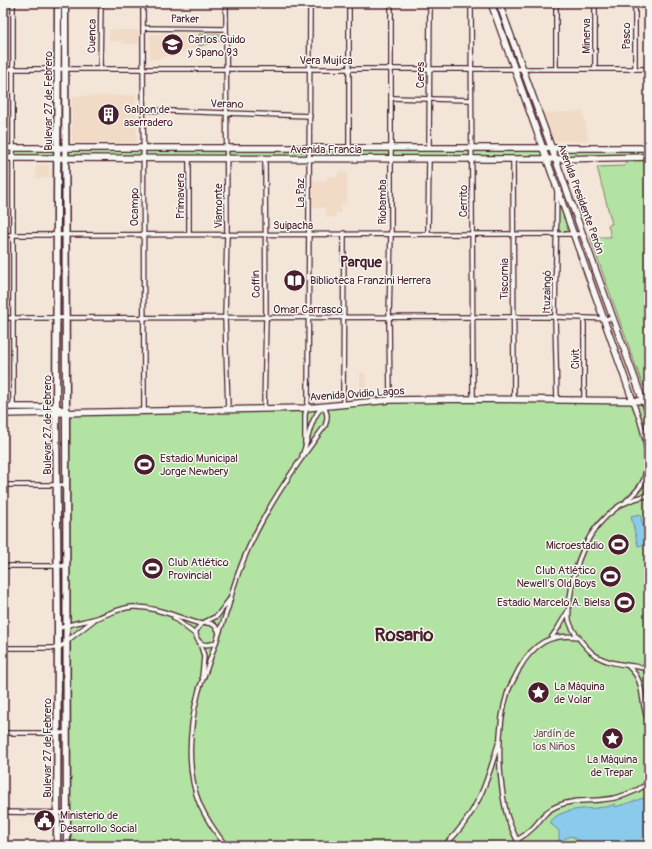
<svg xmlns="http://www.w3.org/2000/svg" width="652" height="849" viewBox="0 0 652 849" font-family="Pangolin,sans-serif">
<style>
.built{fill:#f1dbc6}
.green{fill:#b3e3a3;stroke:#7e8167}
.water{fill:#8acaeb;stroke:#70869e}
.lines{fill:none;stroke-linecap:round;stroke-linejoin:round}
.street-casing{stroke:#4a1f2b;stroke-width:6}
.secondary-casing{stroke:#4a1f2b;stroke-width:8}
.primary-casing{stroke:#4a1f2b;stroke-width:9}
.street{stroke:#f6f6f2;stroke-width:3.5}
.secondary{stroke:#f6f6f2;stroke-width:5.5}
.primary{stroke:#f6f6f2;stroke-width:6}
.labels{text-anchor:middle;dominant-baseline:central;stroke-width:3;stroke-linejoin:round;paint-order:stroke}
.street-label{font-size:11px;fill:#4a1f2b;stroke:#f6f6f2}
.poi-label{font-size:11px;fill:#4a1f2b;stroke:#f6f6f2;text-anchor:start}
.park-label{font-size:11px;fill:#645049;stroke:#f6f6f2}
.district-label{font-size:15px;font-weight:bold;fill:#4a1f2b;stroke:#f6f6f2}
.town-label{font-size:19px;font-weight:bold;fill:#4a1f2b;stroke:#f6f6f2}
</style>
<rect width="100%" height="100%" fill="#f3e6d8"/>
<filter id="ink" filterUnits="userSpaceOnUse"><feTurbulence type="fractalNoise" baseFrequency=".025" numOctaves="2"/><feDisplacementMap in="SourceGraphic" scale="8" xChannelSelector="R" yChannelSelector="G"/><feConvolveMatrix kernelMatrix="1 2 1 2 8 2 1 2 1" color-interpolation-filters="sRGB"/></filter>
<g filter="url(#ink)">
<g class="built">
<path d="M109,30H139V44H122V41H109Z"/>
<path d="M150,34H197V48L157,59H150Z"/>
<path d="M136,95L137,143H72V96Z"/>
<path d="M583,111L589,141H554L544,113Z"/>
<rect x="36" y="165" width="13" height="13"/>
<path d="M338,172H347V202L341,204V213H336V217H326V208H313V181H326L327,176L337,177Z"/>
<path d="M360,373H366L367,396H360Z"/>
</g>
<g class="green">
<path d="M199,34H220V41L199,46Z"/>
<path d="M3,148H649V157L3,158Z"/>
<path d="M626,160L649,161V386H643L590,237H611L608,225L612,224L597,167L625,166Z"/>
<path d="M560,202L570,232L560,231L558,229V203Z"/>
<path d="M390,400L649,401V846H67L66,412L306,408Z"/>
</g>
<g class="water">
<path d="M640,514L648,544L638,546L631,516Z"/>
<path d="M649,794V846H586L584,843L571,836L564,839L563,846H557L559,843V831L551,824V821C560,809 582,809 596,808C603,807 609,807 615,804V807L647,797V795Z"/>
</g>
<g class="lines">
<defs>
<g id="street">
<path d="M13,3V407"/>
<path d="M143,3L144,411"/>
<path d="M226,3L227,234L225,318L228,409"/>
<path d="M471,3L473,399"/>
<path d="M556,3V69"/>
<path d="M143,28L226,29"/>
<path d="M3,69H649"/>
<path d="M100,69L101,3"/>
<path d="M595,69V3"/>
<path d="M635,69V3"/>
<path d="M391,98L471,100"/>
<path d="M143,110L310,116"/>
<path d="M349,148V3"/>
<path d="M429,148L430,3"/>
<path d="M189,159V234"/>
<path d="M513,159L514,399"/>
<path d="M428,233L429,159"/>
<path d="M3,235L583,234"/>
<path d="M3,318L555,317L613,319"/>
<path d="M390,400L389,318L391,233V3"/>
<path d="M557,400L555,317L557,191"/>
<path d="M584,401V318"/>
<path d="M643,401L649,417"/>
<path d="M343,404L344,233"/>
<path d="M264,408L266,318L265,159"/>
<path d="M305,443V415L308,401L310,3"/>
<path d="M3,485H66"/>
<path d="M649,495C637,498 625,501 615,509C587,529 574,565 570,598C569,606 568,612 569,620C572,631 583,644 591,652C607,666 630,664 649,669"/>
<path d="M626,501C633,495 641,488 644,479C652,454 642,425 633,401"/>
<path d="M3,566H66"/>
<path d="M174,618L196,635"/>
<path d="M207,623C213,623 217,626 219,633"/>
<path d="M58,629C70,623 84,622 97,618C108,614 120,608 132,607C155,606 178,618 201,624"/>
<path d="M551,638L558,628L568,611"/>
<path d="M216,642C206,648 195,644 196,631L201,624L217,616L229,600"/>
<path d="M200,643L204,656L202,677"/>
<path d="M3,648H58L66,643L72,637L94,620"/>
<path d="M629,667C647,683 639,703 649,723"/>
<path d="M3,733H67"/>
<path d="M3,812L67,813"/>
<path d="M517,840C524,836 529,832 534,827C542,818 545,811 557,806C571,800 585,801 600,800C618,799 634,793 649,783"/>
<path d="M226,846C216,833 207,820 200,805C186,772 189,728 198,694C200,685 204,677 207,668C214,648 221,628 228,608C243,541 284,481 325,426C328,418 328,413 323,406C309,420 309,439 302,456"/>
<path d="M444,846C477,815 487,783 499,741"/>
<path d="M520,846C515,836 509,824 506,812C498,774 496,729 508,691C511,684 516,676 519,669C533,644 550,633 579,637"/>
</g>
<g id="secondary">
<path d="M491,3L633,401"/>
<path d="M499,3L643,401"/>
<path d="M3,148H649"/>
<path d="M3,158L556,159L649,157"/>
<path d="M3,407H56L66,412"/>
<path d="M3,414L306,408L390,400L473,399L649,401"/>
</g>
<g id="primary">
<path d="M65,3L67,846"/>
<path d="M57,846L58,629L56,407L58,3"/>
</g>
</defs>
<use href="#street" class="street-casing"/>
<use href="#secondary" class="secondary-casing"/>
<use href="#primary" class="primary-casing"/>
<use href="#street" class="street"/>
<use href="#secondary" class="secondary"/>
<use href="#primary" class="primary"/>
</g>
</g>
<defs>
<symbol id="school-disc" viewBox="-11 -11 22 22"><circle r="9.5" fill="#4a1f2b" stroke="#f6f6f2"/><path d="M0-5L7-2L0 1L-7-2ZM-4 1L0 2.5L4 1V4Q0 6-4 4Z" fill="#fff"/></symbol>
<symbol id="building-disc" viewBox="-11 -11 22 22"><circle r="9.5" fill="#4a1f2b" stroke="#f6f6f2"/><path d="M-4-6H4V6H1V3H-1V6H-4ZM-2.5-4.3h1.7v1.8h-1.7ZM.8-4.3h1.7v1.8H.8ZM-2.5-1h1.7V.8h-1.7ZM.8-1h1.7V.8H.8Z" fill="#fff"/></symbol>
<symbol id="library-disc" viewBox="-11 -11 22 22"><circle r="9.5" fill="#4a1f2b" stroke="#f6f6f2"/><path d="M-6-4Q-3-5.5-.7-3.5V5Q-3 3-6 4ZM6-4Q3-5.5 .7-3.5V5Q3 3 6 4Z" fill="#fff"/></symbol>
<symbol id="stadium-disc" viewBox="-11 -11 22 22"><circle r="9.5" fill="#4a1f2b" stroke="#f6f6f2"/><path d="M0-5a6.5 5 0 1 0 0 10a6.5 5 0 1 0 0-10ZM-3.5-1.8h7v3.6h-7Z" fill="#fff"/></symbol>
<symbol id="sight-disc" viewBox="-11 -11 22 22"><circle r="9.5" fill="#4a1f2b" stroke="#f6f6f2"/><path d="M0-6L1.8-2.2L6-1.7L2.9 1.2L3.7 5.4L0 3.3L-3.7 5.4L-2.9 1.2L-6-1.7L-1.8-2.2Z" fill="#fff"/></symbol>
<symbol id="civic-disc" viewBox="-11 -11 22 22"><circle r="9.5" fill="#4a1f2b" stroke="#f6f6f2"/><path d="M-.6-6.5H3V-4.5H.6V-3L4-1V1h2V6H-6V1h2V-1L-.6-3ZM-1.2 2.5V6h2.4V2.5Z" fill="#fff"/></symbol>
</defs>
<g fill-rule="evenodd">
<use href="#school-disc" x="160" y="32" width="25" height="25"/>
<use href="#building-disc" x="96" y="102" width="25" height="25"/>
<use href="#library-disc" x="282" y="268" width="25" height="25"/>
<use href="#stadium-disc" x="132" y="452" width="25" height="25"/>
<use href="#stadium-disc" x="606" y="532" width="25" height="25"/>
<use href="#stadium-disc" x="140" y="556" width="25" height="25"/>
<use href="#stadium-disc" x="598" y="564" width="25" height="25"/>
<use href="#stadium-disc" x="612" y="590" width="25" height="25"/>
<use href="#sight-disc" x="526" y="680" width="25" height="25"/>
<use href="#sight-disc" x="600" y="726" width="25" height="25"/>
<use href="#civic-disc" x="32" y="808" width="25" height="25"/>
</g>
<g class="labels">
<g class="street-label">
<text transform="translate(185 19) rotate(1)">Parker</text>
<text transform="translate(92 36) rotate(-89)">Cuenca</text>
<text transform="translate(586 36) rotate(-90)">Minerva</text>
<text transform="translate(626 36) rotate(-90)">Pasco</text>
<text x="326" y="60">Vera Mujíca</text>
<text transform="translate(420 75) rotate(-90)">Ceres</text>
<text transform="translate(48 101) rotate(-90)">Bulevar 27 de Febrero</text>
<text transform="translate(227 104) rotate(2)">Verano</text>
<text x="326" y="149">Avenida Francia</text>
<text transform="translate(300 193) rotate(-90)">La Paz</text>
<text transform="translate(180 196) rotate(-90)">Primavera</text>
<text transform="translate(581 199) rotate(70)">Avenida Presidente Perón</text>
<text transform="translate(463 201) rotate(-90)">Cerrito</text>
<text transform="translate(382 202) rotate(-90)">Riobamba</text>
<text transform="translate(218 206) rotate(-90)">Viamonte</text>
<text transform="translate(134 207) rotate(-90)">Ocampo</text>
<text x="293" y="225">Suipacha</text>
<text transform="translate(504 279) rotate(-90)">Tiscornia</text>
<text transform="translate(256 284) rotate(-91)">Coffin</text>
<text transform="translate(547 292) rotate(-89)">Ituzaingó</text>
<text x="308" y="309">Omar Carrasco</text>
<text transform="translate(575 359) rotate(-90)">Civit</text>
<text transform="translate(357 394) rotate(-4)">Avenida Ovidio Lagos</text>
<text transform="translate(47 425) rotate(-90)">Bulevar 27 de Febrero</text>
<text transform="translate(47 748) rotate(-90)">Bulevar 27 de Febrero</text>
</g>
<g class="poi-label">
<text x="188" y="39">Carlos Guido<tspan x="188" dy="13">y Spano 93</tspan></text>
<text x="124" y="109">Galpon de<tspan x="124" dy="13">aserradero</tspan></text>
<text x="310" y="280">Biblioteca Franzini Herrera</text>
<text x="160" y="458">Estadio Municipal<tspan x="160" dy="13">Jorge Newbery</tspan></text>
<text x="604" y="545" text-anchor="end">Microestadio</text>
<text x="168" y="562">Club Atlético<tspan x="168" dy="13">Provincial</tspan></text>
<text x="596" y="570" text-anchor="end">Club Atlético<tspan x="596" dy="13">Newell's Old Boys</tspan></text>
<text x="610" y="602" text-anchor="end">Estadio Marcelo A. Bielsa</text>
<text x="554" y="686">La Máquina<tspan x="554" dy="13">de Volar</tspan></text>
<text x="612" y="759" text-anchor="middle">La Máquina<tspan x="612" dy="13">de Trepar</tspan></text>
<text x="60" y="815">Ministerio de<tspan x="60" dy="13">Desarrollo Social</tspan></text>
</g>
<g class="park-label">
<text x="554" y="733">Jardín de<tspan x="554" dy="13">los Niños</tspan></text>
</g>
<g class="district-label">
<text x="361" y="262">Parque</text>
</g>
<g class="town-label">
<text x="404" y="635">Rosario</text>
</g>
</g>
<rect width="652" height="849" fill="none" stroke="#f6f6f2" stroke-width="16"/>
<rect x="8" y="8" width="636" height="833" fill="none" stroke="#4a1f2b" stroke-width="1.5" filter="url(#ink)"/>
</svg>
